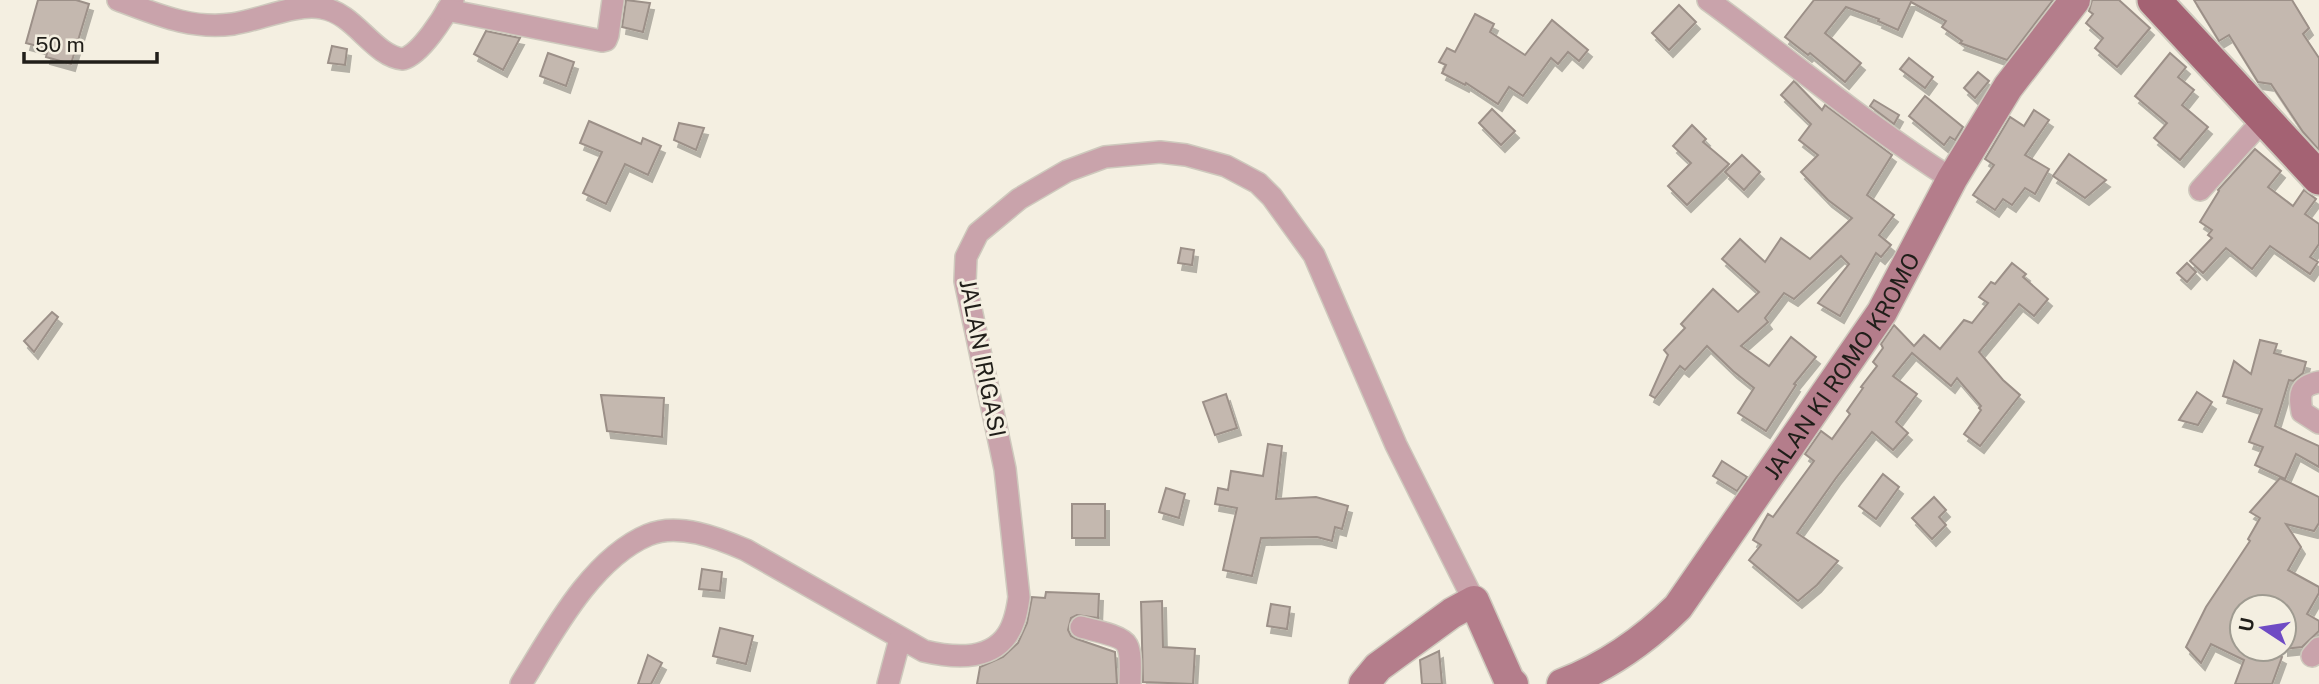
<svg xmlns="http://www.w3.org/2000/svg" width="2319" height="684" viewBox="0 0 2319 684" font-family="'Public Sans',sans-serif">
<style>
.building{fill:#c4b8af;stroke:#9c9088;stroke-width:2;filter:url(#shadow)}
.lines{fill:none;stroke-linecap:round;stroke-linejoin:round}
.street-casing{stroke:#cec9bd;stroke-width:24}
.secondary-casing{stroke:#cec9bd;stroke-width:33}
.primary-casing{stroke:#cec9bd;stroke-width:37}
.street{stroke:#c9a3ab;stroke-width:21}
.secondary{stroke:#b47d8b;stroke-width:30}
.primary{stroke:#a46273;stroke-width:33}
.labels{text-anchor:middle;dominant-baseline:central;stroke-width:6;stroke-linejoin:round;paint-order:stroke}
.street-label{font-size:23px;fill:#201e19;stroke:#f4efe1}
</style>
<defs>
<filter id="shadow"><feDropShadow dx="4" dy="7" stdDeviation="0" flood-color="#0004"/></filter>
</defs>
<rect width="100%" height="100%" fill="#f4efe1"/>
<g class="building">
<path d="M38,0H76L89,4L71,64L46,57L48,49L26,43Z"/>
<path d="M626,0L650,3L643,32L622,27Z"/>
<path d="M1814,0H2053L2007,60L1960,43L1962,41L1942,27L1946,21L1911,2L1898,30L1878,21L1879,19L1846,7L1825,33L1861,63L1845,82L1810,53L1808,55L1785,37Z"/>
<path d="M2092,0H2119L2150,28L2117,67L2095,48L2103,38L2086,23L2093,14L2089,11Z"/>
<path d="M2194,0H2292L2309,28L2303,34L2319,58V150L2303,132L2271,84L2258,82L2229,35L2219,41Z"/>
<path d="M1679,5L1696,22L1669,50L1652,33Z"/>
<path d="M1475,14L1494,24L1490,32L1525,55L1552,20L1588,50L1579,61L1568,52L1558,64L1551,58L1523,96L1509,87L1498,104L1466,83L1465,85L1442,73L1446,65L1439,62L1447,48L1455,52Z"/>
<path d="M486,31L520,38L503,70L474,54Z"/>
<path d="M332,46L347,49L345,65L328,63Z"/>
<path d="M548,53L574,62L566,86L540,76Z"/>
<path d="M2170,53L2186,67L2178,77L2194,90L2182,105L2208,127L2180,160L2154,138L2167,123L2135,96Z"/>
<path d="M1909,58L1933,77L1925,88L1900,69Z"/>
<path d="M1978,72L1989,81L1975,98L1964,88Z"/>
<path d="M1794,81L1822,110L1825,105L1892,155L1867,195L1894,215L1879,235L1891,245L1881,257L1876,253L1840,316L1818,303L1849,264L1841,256L1794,299L1784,293L1765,318L1768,322L1741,346L1769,366L1791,337L1816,357L1794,384L1796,385L1766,431L1738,413L1754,388L1733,371L1707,346L1685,370L1680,366L1655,398L1650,395L1668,355L1664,350L1685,328L1681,324L1713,289L1738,312L1759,292L1722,259L1740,239L1765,262L1781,238L1810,259L1852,218L1828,200L1801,172L1818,155L1799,140L1811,124L1781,95Z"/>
<path d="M1925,96L1963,127L1955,140L1950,137L1944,145L1909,116Z"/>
<path d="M1874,100L1899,115L1894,124L1870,106Z"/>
<path d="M1492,109L1515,131L1501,145L1479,123Z"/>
<path d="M2034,110L2049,120L2025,155L2049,169L2035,194L2025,188L2012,205L2003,199L1995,210L1973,195L1994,165L1985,159L2010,117L2024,126Z"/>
<path d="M589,121L641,144L643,138L661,146L648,175L625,164L606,204L583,193L602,152L580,143Z"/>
<path d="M679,123L704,128L696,150L674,140Z"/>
<path d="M1692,125L1706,139L1703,142L1729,164L1687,205L1668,186L1691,163L1673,146Z"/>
<path d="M2255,149L2281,171L2268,187L2293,206L2304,190L2316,199L2305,214L2319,224V244L2310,257L2318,262L2310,274L2270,246L2252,269L2226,248L2203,273L2190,261L2212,238L2208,235L2212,230L2200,222L2219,191L2218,190Z"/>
<path d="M2069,154L2106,180L2085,198L2053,176Z"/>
<path d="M1742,155L1760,172L1744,190L1725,172Z"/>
<path d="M1181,248L1194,250L1192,265L1178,263Z"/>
<path d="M2012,263L2026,274L2023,277L2048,299L2034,316L2019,304L1979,352L2003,380L2020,395L1980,446L1964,434L1981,410L1979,408L1981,406L1957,378L1951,386L1912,353L1893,376L1917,394L1896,422L1908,433L1893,450L1872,432L1836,478L1797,533L1838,561L1817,585L1798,601L1749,560L1761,545L1753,540L1768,514L1773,517L1814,461L1805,454L1821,431L1832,439L1850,414L1847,411L1863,388L1861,387L1877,366L1873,362L1883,348L1881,344L1894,325L1914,346L1924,335L1940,349L1964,320L1972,323L1988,303L1979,297L1991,282L1995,284Z"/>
<path d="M2187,263L2196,272L2187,282L2177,273Z"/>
<path d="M52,312L58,317L34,352L24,341Z"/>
<path d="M2260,340L2277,344L2274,353L2306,362L2303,373L2293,381L2289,380L2275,426L2319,446V467L2296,454L2285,479L2255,465L2263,447L2249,442L2262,409L2223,396L2234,361L2251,374Z"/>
<path d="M2197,392L2212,402L2198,425L2179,420Z"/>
<path d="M1226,394L1237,428L1215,435L1203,402Z"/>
<path d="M601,395L664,398L662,437L607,431Z"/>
<path d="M1268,444L1282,446L1276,499L1316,497L1348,506L1342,529L1335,527L1332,541L1317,537L1261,538L1252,576L1223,570L1237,508L1215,504L1218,488L1228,490L1231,471L1263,476Z"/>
<path d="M1722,461L1747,477L1737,491L1713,476Z"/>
<path d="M1883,474L1899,487L1876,519L1859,506Z"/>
<path d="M2280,478L2319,497V523L2314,531L2286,524L2301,547L2288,570L2319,587V593L2307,614L2319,621V631L2302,647L2284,649V607H2242V649H2267L2282,657L2272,684H2235L2244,660L2211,644L2201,663L2186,647L2206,607L2250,541L2248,539L2260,518L2250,512Z"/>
<path d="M1166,488L1185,494L1179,518L1159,512Z"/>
<path d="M1934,497L1946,510L1939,517L1946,525L1932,539L1912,518Z"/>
<rect x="1072" y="504" width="33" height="34"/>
<path d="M702,569L722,572L720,591L699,589Z"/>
<path d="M1046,592L1099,594L1098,618L1077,615L1071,618L1068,630L1071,636L1077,639L1115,652L1117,684H977L980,667L1003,657L1018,643L1027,623L1032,597L1045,598Z"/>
<path d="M1162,601L1163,647L1195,649L1193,684L1143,682L1141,602Z"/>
<path d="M1271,604L1290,607L1287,629L1267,626Z"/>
<path d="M720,628L753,636L746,664L713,656Z"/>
<path d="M1439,651L1442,684H1422L1420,660Z"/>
<path d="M648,655L662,663L651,684H638Z"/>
</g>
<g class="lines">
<defs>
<g id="street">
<path d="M118,0C156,14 191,30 233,24C260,20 296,3 322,8C355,13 373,56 403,59C421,54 444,17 453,0"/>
<path d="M1708,0C1789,59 1866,125 1952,179"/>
<path d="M447,10L602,41L606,40L608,35L613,0"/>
<path d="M2200,190L2264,119"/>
<path d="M2319,382C2299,386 2299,394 2302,412L2319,423"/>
<path d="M1081,627C1091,630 1122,635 1127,645C1132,654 1130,674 1130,684"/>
<path d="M2312,656L2319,648"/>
<path d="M521,684C552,634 591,559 648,535C678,522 718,538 746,550L924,651C949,657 985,661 1004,639C1014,628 1017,612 1019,597L1005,469L965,281L966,257L978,233L1019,199L1067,171L1105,157L1160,152L1186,155L1226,166L1258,183L1272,197L1314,255L1396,445L1474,601"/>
<path d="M888,684L900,639"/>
</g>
<g id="secondary">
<path d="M1364,684L1378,667L1452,613L1474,601L1509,680L1513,684"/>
<path id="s1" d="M1562,684C1606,667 1644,641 1678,607L1882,312L1952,179L2008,87L2075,0"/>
</g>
<path id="primary" d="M2154,0L2319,178"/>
</defs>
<use href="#street" class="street-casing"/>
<use href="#secondary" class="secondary-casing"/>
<use href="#primary" class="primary-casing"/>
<use href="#street" class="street"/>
<use href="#secondary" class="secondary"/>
<use href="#primary" class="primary"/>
</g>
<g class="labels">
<g class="street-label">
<text transform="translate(983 358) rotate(79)">JALAN IRIGASI</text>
<text stroke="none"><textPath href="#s1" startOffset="432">JALAN KI ROMO KROMO</textPath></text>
</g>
</g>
<g transform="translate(2263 628) rotate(282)"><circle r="33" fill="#f4efe1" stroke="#9f9b91" stroke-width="2"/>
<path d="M0-5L12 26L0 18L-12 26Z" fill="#6f4bc4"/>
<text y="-10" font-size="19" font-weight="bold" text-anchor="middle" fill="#201e19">U</text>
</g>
<path d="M24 52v10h133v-10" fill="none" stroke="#201e19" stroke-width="3.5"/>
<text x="35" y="52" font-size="21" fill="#201e19" stroke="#f4efe1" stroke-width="5" paint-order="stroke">50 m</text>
</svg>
